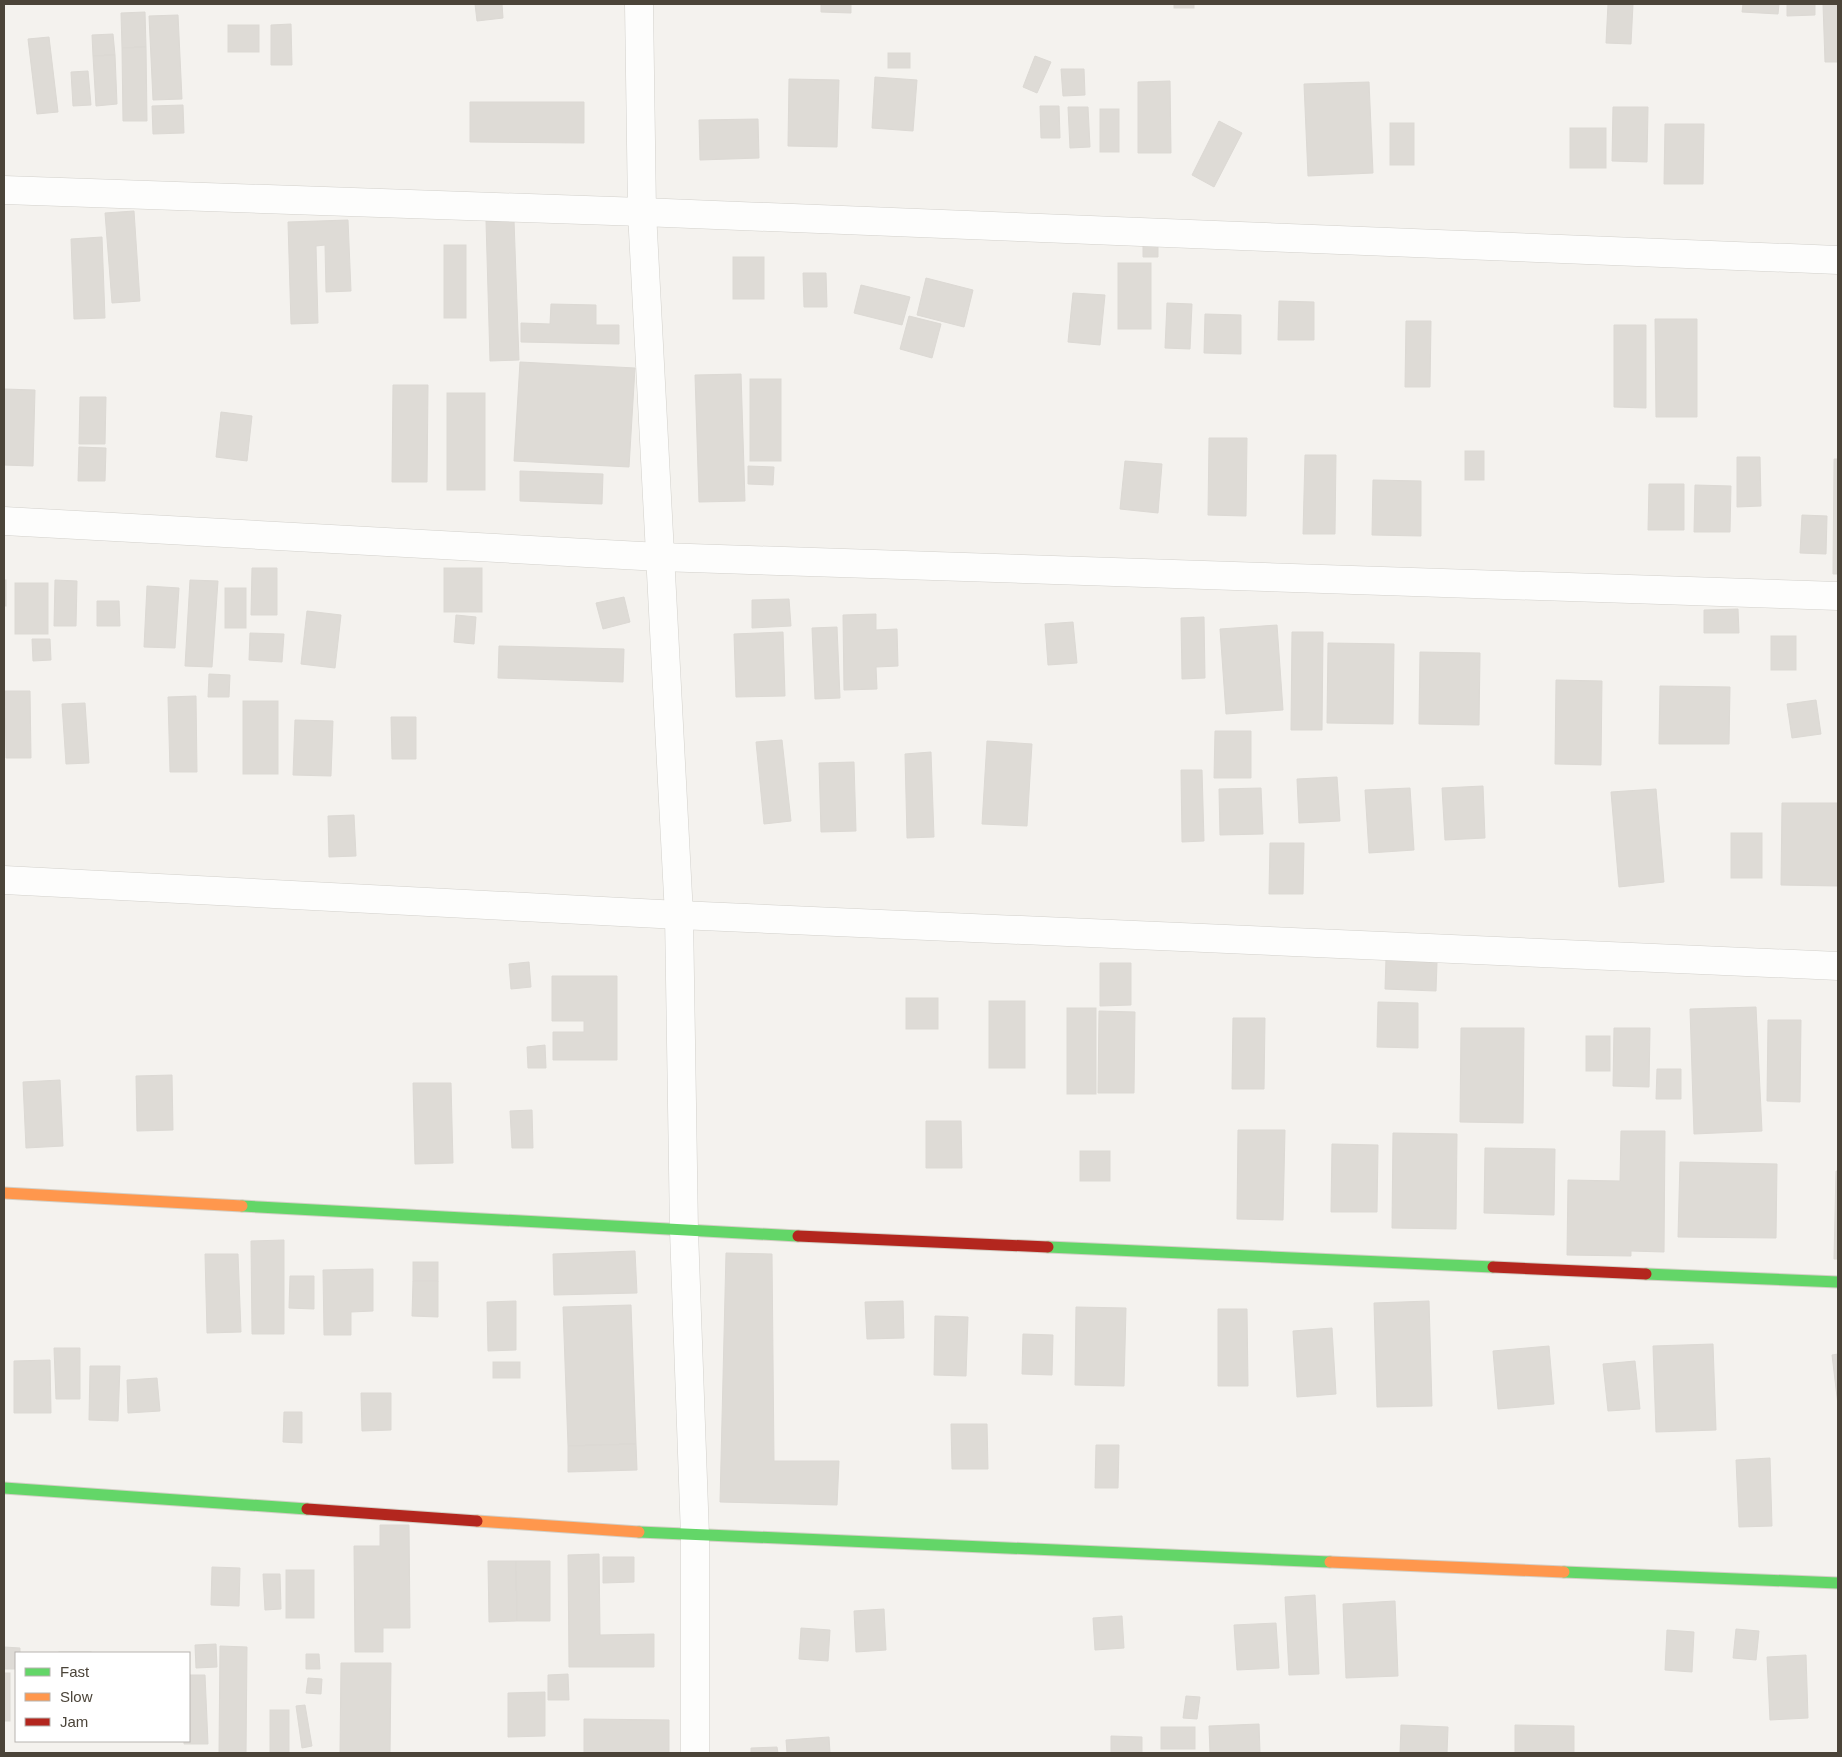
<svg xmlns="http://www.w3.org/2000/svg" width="1842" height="1757" viewBox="0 0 1842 1757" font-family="Arial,sans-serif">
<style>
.building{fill:#dedbd6;stroke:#dcd9d4}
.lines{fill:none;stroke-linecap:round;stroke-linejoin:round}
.street-casing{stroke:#d2d0cb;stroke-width:29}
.fast-casing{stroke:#d3cfc5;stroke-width:13}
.slow-casing{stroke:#d3cfc5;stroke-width:13}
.jam-casing{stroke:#d3cfc5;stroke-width:13}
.street{stroke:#fdfdfc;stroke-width:28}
.fast{stroke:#63d668;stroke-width:11}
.slow{stroke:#ff974d;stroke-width:11}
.jam{stroke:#b3261e;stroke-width:11}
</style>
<rect width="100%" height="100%" fill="#f4f2ee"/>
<g class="building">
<path d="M475,4H502L503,18L477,21Z"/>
<path d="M821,4H851V13L821,12Z"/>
<rect x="1174" y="4" width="20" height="4"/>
<path d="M1608,4H1633L1631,44L1606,43Z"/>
<path d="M1743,4H1779L1778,14L1742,12Z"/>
<path d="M1787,4H1815V15L1787,16Z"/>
<path d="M1823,4H1838V62H1825Z"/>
<path d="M145,12L146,47L122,48L121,13Z"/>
<path d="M178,15L182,99L153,100L149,16Z"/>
<path d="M291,24L292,65H271V25Z"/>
<rect x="228" y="25" width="31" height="27"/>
<path d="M113,34L115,55L93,56L92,35Z"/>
<path d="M49,37L58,112L37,114L28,39Z"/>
<path d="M146,47L147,121H123L122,48Z"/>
<rect x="888" y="53" width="22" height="15"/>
<path d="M115,55L117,104L96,106L93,56Z"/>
<path d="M1035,56L1051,62L1037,93L1023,87Z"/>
<path d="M1061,69H1084L1085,95L1063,96Z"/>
<path d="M88,71L91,105L73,106L71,72Z"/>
<path d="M875,77L917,80L913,131L872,128Z"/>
<path d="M789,79L839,80L837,147L788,146Z"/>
<path d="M1170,81L1171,153H1138V82Z"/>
<path d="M1369,82L1373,173L1308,176L1304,84Z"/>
<path d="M470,102H584V143L470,142Z"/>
<path d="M183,105L184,133L153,134L152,106Z"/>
<path d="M1040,106H1059L1060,138H1041Z"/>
<path d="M1068,107H1088L1090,147L1070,148Z"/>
<path d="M1613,107H1648L1647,162L1612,161Z"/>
<rect x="1100" y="109" width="19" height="43"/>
<path d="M758,119L759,158L700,160L699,120Z"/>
<path d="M1219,121L1242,133L1214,187L1192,175Z"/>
<rect x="1390" y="123" width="24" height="42"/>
<path d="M1665,124H1704L1703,184H1664Z"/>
<rect x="1570" y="128" width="36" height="40"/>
<path d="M134,211L140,301L112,303L105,213Z"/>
<path d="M348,220L351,291L326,292L325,245L316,246L318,323L291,324L288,222Z"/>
<path d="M514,220L519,360L490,361L486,221Z"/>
<path d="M102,237L105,318L74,319L71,239Z"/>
<path d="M1143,243L1158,244V257H1143Z"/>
<rect x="444" y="245" width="22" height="73"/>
<rect x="733" y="257" width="31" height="42"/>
<rect x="1118" y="263" width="33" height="66"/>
<path d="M803,273H826L827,307H804Z"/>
<path d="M926,278L973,290L964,327L917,315Z"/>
<path d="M861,285L910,297L902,325L854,313Z"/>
<path d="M1073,293L1105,295L1100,345L1068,342Z"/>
<path d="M1279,301L1314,302V340H1278Z"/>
<path d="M1167,303L1192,304L1190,349L1165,348Z"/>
<path d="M551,304L596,305V325H619V344L521,342V323L550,324Z"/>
<path d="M1205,314L1241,315V354L1204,353Z"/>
<path d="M909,316L941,324L932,358L900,349Z"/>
<path d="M1655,319H1697V417H1656Z"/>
<path d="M1406,321H1431L1430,387H1405Z"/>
<path d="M1614,325H1646V408L1614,407Z"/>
<path d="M520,362L635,368L629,467L514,461Z"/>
<path d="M741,374L745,501L699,502L695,375Z"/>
<rect x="750" y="379" width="31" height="82"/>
<path d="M393,385H428L427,482H392Z"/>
<path d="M4,389L35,390L33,466L4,465Z"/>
<rect x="447" y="393" width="38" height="97"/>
<path d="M80,397H106L105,444H79Z"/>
<path d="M221,412L252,416L247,461L216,457Z"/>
<path d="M1209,438H1247L1246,516L1208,515Z"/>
<path d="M79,447L106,448L105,481H78Z"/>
<rect x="1465" y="451" width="19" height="29"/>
<path d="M1305,455H1336L1335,534H1303Z"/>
<path d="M1737,457H1760L1761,506L1737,507Z"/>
<path d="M1834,459H1838V574H1833Z"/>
<path d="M1125,461L1162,464L1158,513L1120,509Z"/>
<path d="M748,466L774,467L773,485L748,484Z"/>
<path d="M520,471L603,474L602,504L520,501Z"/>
<path d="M1373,480L1421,481V536L1372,535Z"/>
<path d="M1649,484H1684V530H1648Z"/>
<path d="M1695,485L1731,486L1730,532H1694Z"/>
<path d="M1802,515L1827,516L1826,554L1800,553Z"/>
<path d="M252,568H277V615H251Z"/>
<rect x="444" y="568" width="38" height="44"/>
<rect x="4" y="580" width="2" height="26"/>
<path d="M55,580L77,581L76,626H54Z"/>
<path d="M190,580L218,581L212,667L185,666Z"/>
<rect x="15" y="583" width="33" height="51"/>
<path d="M147,586L179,588L175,648L144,647Z"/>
<rect x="225" y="588" width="21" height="40"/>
<path d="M624,597L630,622L603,629L596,603Z"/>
<path d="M789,599L791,626L752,628V600Z"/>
<path d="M97,601H119L120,626H97Z"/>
<path d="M1738,609L1739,633H1704V610Z"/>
<path d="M307,611L341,615L335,668L301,664Z"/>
<path d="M876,614V630L897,629L898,666L876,667L877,689L844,690L843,615Z"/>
<path d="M456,615L476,617L474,644L454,642Z"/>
<path d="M1204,617L1205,678L1182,679L1181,618Z"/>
<path d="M1073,622L1077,663L1048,665L1045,624Z"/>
<path d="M1277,625L1283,710L1226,714L1220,629Z"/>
<path d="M837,627L840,698L815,699L812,628Z"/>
<path d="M783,632L785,696L736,697L734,634Z"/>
<path d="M1292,632H1323L1322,730H1291Z"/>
<path d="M250,633L284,634L282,662L249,660Z"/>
<rect x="1771" y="636" width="25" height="34"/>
<path d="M32,639H50L51,660L33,661Z"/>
<path d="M1328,643L1394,644L1393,724L1327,723Z"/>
<path d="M499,646L624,649L623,682L498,678Z"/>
<path d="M1420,652L1480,653L1479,725L1419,724Z"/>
<path d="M209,674L230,675L229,697H208Z"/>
<path d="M1556,680L1602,681L1601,765L1555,764Z"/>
<path d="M1660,686L1730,687L1729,744H1659Z"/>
<path d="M5,691H30L31,758H6Z"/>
<path d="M196,696L197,772H170L168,697Z"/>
<path d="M1816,700L1821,734L1792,738L1787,704Z"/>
<rect x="243" y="701" width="35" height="73"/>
<path d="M85,703L89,763L66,764L62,704Z"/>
<path d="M391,717H416V759H392Z"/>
<path d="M295,720L333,721L331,776L293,775Z"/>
<path d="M1215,731H1251V778H1214Z"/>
<path d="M782,740L791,821L764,824L756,742Z"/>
<path d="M987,741L1032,744L1027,826L982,824Z"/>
<path d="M931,752L934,837L907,838L905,754Z"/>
<path d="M854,762L856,831L821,832L819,763Z"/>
<path d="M1181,770H1202L1204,841L1182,842Z"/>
<path d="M1337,777L1340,821L1299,823L1297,779Z"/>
<path d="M1483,786L1485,838L1445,840L1442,788Z"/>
<path d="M1261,788L1263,834L1220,835L1219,789Z"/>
<path d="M1410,788L1414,850L1369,853L1365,790Z"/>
<path d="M1656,789L1664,882L1619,887L1611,792Z"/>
<path d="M1782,803H1838V886L1781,885Z"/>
<path d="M354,815L356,856L329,857L328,816Z"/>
<rect x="1731" y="833" width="31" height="45"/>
<path d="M1270,843H1304L1303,894H1269Z"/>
<path d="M1386,959L1437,962L1436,991L1385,989Z"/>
<path d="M529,962L531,987L511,989L509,964Z"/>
<path d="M1100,963H1131V1005L1100,1006Z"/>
<path d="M552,976H617V1060H553V1032H584V1021H552Z"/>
<rect x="906" y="998" width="32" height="31"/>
<rect x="989" y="1001" width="36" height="67"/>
<path d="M1378,1002L1418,1003V1048L1377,1047Z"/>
<path d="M1756,1007L1762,1131L1694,1134L1690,1009Z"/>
<rect x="1067" y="1008" width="29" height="86"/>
<path d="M1099,1011L1135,1012L1134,1093H1098Z"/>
<path d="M1233,1018H1265L1264,1089H1232Z"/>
<path d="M1768,1020H1801L1800,1102L1767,1101Z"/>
<path d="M1461,1028H1524L1523,1123L1460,1122Z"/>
<path d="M1614,1028H1650L1649,1087L1613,1086Z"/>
<rect x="1586" y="1036" width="24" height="35"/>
<path d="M545,1045L546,1068H528L527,1047Z"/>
<path d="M1657,1069H1681V1099H1656Z"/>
<path d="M172,1075L173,1130L137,1131L136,1076Z"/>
<path d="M60,1080L63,1146L26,1148L23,1082Z"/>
<path d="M413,1083H451L453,1163L415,1164Z"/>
<path d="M532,1110L533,1148H512L510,1111Z"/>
<path d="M926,1121H961L962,1168H926Z"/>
<path d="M1238,1130H1285L1283,1220L1237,1219Z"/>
<path d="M1621,1131H1665L1664,1252L1631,1251V1256L1567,1255L1568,1180L1620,1181Z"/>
<path d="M1393,1133L1457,1134L1456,1229L1392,1228Z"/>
<path d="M1332,1144L1378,1145L1377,1212H1331Z"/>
<path d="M1485,1148L1555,1149L1554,1215L1484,1213Z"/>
<rect x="1080" y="1151" width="30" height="30"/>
<path d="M1680,1162L1777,1164L1776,1238L1678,1237Z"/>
<path d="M1836,1171H1838V1259H1834Z"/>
<path d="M284,1240V1334H252L251,1241Z"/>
<path d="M635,1251L637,1293L554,1295L553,1254Z"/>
<path d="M726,1253L772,1254L774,1461H839L837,1505L720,1502Z"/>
<path d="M205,1254H238L241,1332L207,1333Z"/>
<rect x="413" y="1262" width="25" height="19"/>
<path d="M373,1269V1311L351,1312V1335H324L323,1270Z"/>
<path d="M290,1276H314V1309L289,1308Z"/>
<path d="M413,1281H438V1317L412,1316Z"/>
<path d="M516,1301V1350L488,1351L487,1302Z"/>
<path d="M903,1301L904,1338L867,1339L865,1302Z"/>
<path d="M1429,1301L1432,1406L1377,1407L1374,1303Z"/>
<path d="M631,1305L636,1444L568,1446L563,1307Z"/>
<path d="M1076,1307L1126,1308L1124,1386L1075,1385Z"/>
<path d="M1218,1309H1247L1248,1386H1218Z"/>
<path d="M935,1316L968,1317L966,1376L934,1375Z"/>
<path d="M1332,1328L1336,1394L1297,1397L1293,1331Z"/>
<path d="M1023,1334L1053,1335L1052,1375L1022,1374Z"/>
<path d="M1713,1344L1716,1430L1656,1432L1653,1346Z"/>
<path d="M1549,1346L1554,1404L1498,1409L1493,1351Z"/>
<path d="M54,1348H80V1399H56Z"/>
<path d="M1838,1354V1405L1832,1355Z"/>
<path d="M50,1360L51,1413H14V1361Z"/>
<path d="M1635,1361L1640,1409L1608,1411L1603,1364Z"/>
<rect x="493" y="1362" width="27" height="16"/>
<path d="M90,1366H120L118,1421L89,1420Z"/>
<path d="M157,1378L160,1411L128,1413L127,1380Z"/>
<path d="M361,1393H391V1430L362,1431Z"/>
<path d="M284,1412H302V1443L283,1442Z"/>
<path d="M951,1424H987L988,1469H952Z"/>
<path d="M636,1444L637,1470L568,1472V1446Z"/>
<path d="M1096,1445H1119L1118,1488H1095Z"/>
<path d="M1770,1458L1772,1526L1739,1527L1736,1460Z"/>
<path d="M380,1525H409L410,1628H383V1652H355L354,1546H380Z"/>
<path d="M599,1554L600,1635L654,1634V1667H569L568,1555Z"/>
<path d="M603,1557H634V1582L603,1583Z"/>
<path d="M488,1561H516L517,1621L489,1622Z"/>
<path d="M516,1561H550V1621H517Z"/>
<path d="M212,1567L240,1568L239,1606L211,1605Z"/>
<rect x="286" y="1570" width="28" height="48"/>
<path d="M263,1574H280L281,1609L265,1610Z"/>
<path d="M1315,1595L1319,1674L1289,1675L1285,1597Z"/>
<path d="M1395,1601L1398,1676L1346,1678L1343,1604Z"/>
<path d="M884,1609L886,1650L856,1652L854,1611Z"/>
<path d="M1122,1616L1124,1648L1095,1650L1093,1618Z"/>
<path d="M1276,1623L1279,1668L1237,1670L1234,1625Z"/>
<path d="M801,1628L830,1630L828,1661L799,1659Z"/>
<path d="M1736,1629L1759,1631L1756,1660L1733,1658Z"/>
<path d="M1667,1630L1694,1632L1692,1672L1665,1670Z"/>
<path d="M216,1644L217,1667L196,1668L195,1645Z"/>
<path d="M220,1646L247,1647L246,1753H219Z"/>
<path d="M4,1647L20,1648V1653H16V1669H4Z"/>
<rect x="59" y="1652" width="32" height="1"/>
<path d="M306,1654H319L320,1669H306Z"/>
<path d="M1806,1655L1808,1718L1770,1720L1767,1657Z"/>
<path d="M341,1663H391L390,1753H340Z"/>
<rect x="4" y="1673" width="6" height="48"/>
<path d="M568,1674L569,1700H548V1675Z"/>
<path d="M189,1675H205L208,1744H184V1741H189Z"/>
<path d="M308,1678L322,1679L321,1694L306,1693Z"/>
<path d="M545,1692V1736L508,1737V1693Z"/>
<path d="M1186,1696L1200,1697L1197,1719L1183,1718Z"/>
<path d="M305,1705L312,1746L302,1748L296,1706Z"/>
<rect x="270" y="1710" width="19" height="42"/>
<path d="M584,1719L669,1720V1753H584Z"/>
<path d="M1259,1724L1260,1753H1210L1209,1726Z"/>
<path d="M1401,1725L1448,1727L1447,1753H1400Z"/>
<path d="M1515,1725L1574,1726V1753H1515Z"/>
<rect x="1161" y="1727" width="34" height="22"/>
<path d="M1111,1736L1142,1737V1753H1111Z"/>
<path d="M829,1737L830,1753H787L786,1740Z"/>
<path d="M777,1747L778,1753H751V1748Z"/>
</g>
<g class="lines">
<defs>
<g id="street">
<path d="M639,4L642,212L679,915L684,1231L695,1536V1753"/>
<path d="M4,190L642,212L1838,260"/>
<path d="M4,521L660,557L1838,596"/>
<path d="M4,880L679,915L1838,966"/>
</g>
<g id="fast">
<path d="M242,1206L798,1236"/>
<path d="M1048,1247L1493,1267"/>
<path d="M1646,1274L1838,1282"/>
<path d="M4,1488L307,1509"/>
<path d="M639,1532L1330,1562"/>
<path d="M1564,1572L1838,1583"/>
</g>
<g id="slow">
<path d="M4,1193L242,1206"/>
<path d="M477,1521L639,1532"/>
<path d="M1330,1562L1564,1572"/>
</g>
<g id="jam">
<path d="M798,1236L1048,1247"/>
<path d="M1493,1267L1646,1274"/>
<path d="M307,1509L477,1521"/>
</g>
</defs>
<use href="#street" class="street-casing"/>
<use href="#fast" class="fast-casing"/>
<use href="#slow" class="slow-casing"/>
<use href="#jam" class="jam-casing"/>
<use href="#street" class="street"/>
<use href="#fast" class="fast"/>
<use href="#slow" class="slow"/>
<use href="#jam" class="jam"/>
</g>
<rect width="1842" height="1757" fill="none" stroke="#4b4439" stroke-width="10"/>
<rect x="15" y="1652" width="175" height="90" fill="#ffffff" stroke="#b7b4b0"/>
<rect x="25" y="1668" width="25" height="8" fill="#63d668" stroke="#b7b4b0"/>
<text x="60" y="1677" font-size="15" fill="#4b4439">Fast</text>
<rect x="25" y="1693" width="25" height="8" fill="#ff974d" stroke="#b7b4b0"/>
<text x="60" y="1702" font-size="15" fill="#4b4439">Slow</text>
<rect x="25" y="1718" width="25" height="8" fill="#b3261e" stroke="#b7b4b0"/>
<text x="60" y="1727" font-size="15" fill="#4b4439">Jam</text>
</svg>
